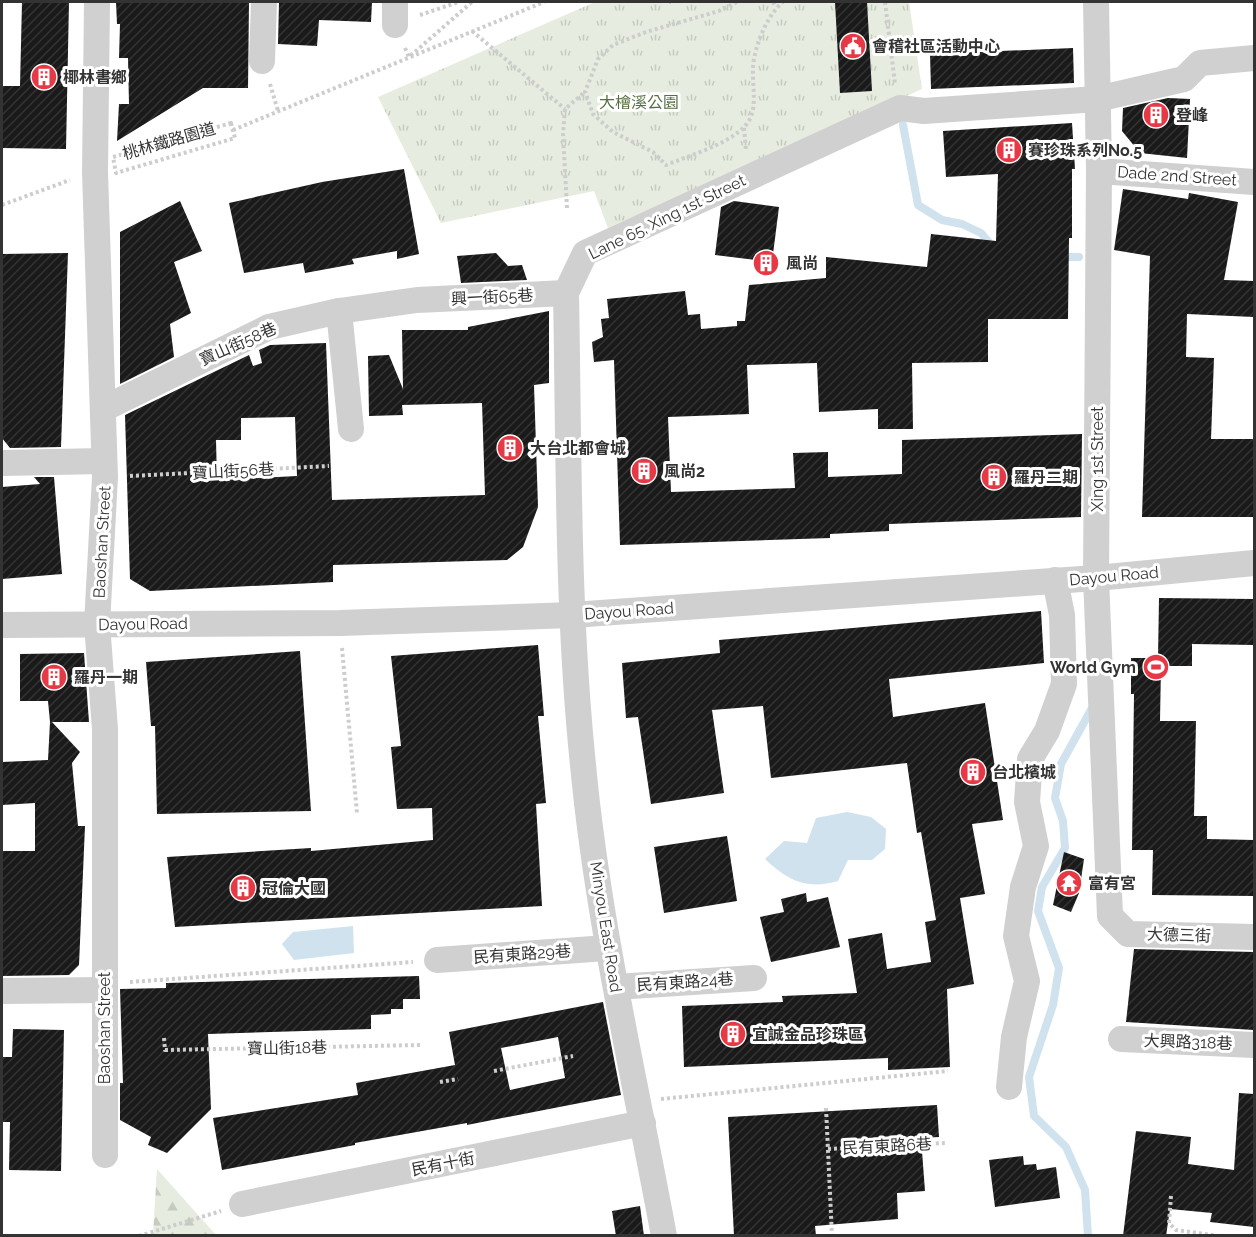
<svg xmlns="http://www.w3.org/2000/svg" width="1256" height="1237" viewBox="0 0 1256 1237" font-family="Raleway,'Noto Sans TC',sans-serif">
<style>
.forest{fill:url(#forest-firs)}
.park{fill:url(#park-tufts)}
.water{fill:#cfe2ee}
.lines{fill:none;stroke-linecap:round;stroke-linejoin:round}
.stream{stroke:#cfe2ee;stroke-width:8}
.building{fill:url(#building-hatch);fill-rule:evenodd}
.path{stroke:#cdcdcd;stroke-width:4;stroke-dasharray:3 3;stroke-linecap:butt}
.minor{stroke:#d0d0d0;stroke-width:26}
.labels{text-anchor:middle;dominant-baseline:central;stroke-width:6;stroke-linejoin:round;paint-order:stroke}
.poi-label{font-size:16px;font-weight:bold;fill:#333;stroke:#fff;text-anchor:start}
.park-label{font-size:16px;fill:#56703f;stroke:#fff}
.street-label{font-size:16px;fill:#333;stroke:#fff}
</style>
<defs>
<pattern id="forest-firs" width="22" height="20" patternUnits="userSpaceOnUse" patternTransform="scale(1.5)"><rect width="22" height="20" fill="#e6ecdf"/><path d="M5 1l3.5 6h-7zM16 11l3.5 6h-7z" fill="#c6cbc0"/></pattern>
<pattern id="park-tufts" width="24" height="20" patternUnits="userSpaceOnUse" patternTransform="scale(1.5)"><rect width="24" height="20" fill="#e6ecdf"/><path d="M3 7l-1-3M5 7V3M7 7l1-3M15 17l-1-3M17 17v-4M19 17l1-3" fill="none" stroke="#c6cbc0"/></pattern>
<pattern id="building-hatch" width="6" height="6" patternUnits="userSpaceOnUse" patternTransform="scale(1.5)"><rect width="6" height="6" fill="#1a1a1a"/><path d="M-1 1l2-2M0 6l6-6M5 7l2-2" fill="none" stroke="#333"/></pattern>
</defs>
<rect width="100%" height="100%" fill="#fff"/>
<path class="forest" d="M157,1169L216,1235H153Z"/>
<path class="park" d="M595,2H909L922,89L608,228L594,191L441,223L378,97Z"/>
<g class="water">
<path d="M847,812L871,817L886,829L885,849L872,860H848L838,881C807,890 788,881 765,859L784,841L807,843L816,818Z"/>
<path d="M353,926L354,953L294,960L282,944L293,932Z"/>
</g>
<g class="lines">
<g class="stream">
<path d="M903,125L918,205L942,220L962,224L981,233L993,247"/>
<path d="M1060,257H1079"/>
<path d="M1088,1236L1085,1190L1066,1147L1034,1116L1029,1077L1053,1005L1059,968L1038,911L1042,887L1065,848L1063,821L1055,798L1061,764L1092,708"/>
</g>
</g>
<g class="building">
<path d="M22,2H69L66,149L2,148V86H20Z"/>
<path d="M116,2H249L248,88H203L117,141L119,104H129L128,58H119L120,24H117Z"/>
<path d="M279,2H372L371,22L319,20L317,46L278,44Z"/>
<path d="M835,2H867L872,91L840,93Z"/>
<path d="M1073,48L1074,83L931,89L930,54Z"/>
<path d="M1168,98L1190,99L1187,158L1140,153L1122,131L1123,108Z"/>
<path d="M1072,123L1075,169H1072V238H1069L1068,319H988V362L912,363L913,429H878V409L819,412L817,363L747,365L749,414L668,417L671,492L795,488L793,453L828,452V477L902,474V440L1082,434L1081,517L889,524V531L830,534V538L620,545L614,360L594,362L592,342L603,337L601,319L609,318L607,299L685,291L688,315L700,314L701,329L737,326V321H745L749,285L826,278V257L927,267L931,234L996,241L998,174L946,177L943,131Z"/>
<path d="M404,169L419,254L397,259V251L352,259L354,264L305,273L303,263L244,273L229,203L322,182Z"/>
<path d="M1123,189L1188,199L1189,193L1238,202L1224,280L1254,281V317L1187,314L1186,357L1214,358L1211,439H1254V517H1142L1150,256L1114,250Z"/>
<path d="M180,201L202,251L174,262L191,313L170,324L174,357L120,384V232Z"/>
<path d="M734,201L779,207L772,262L715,255L721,207Z"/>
<path d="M68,253L61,447L10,448L2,438V254Z"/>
<path d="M496,253L508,266L522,265L527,280L461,283L457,256Z"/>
<path d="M549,311V383L534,385L538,507L523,547L507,560L333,565V582L150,591L130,579L125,415L249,355L253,366L262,363L259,350L270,345L326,343L332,500L485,495L482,403L402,405L403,415L369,416L368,356L389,355L403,389L402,330H468V327ZM295,417L297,476L217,480L216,440H241V418Z"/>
<path d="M34,477H54L62,574L2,579V487L40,484Z"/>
<path d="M1159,598L1254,599V645L1192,644V666H1161L1160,721H1196L1194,816H1207V839L1254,840V896L1152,895L1153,850H1132L1134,694H1131V658H1158Z"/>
<path d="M1041,611L1044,663L889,679L893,717L985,703L1003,820L972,824L985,894L960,898L974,984L947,989L950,1067L888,1070V1058L684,1067L682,1006L783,1002L782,996L857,993L848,939L882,933L887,969L931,962L925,922L936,920L921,832L917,833L907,763L771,778L763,706L712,710L724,793L651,804L638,717L626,718L622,663L720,653L719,640Z"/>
<path d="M538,645L544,716H538L546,803L536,804L542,906L175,927L167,857L311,848V851L433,840L432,808L397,809L391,747L401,746L391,656Z"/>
<path d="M300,651L311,811L157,814L155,726H151L146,662Z"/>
<path d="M84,653L89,722H52L80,752L72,763L78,826H85L79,965L69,975L2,976V851H35V803L2,805V762L48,760L50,722L48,701H20V654Z"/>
<path d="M727,836L737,901L664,913L654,847Z"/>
<path d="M1064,852L1084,859L1079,893L1071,912L1053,905Z"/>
<path d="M806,893L807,902L828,897L840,947L771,962L760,917L784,912L781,899Z"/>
<path d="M1134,949L1254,952V1030L1126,1022Z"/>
<path d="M419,976L420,999H403V1009H391V1014L371,1015V1029L208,1034L211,1109L167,1153L148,1145L151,1137L120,1120V1083H123L120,989L166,988V983Z"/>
<path d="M603,1002L621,1095L467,1125V1123L355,1143V1145L222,1170L213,1118L358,1095L356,1083L455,1065L449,1032ZM558,1037L565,1078L510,1090L501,1048Z"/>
<path d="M13,1029L64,1030L61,1171L9,1170L10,1122H2V1057H12Z"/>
<path d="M1239,1093L1254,1094V1227L1210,1222L1212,1213L1170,1209L1166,1236H1123L1136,1131L1191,1137L1188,1164L1234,1170Z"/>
<path d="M937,1105L939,1137L921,1138L925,1191L897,1193L898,1219L815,1226L816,1236H734L728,1117Z"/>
<path d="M1023,1156L1024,1165L1036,1164L1037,1170L1056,1167L1060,1198L995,1207L989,1160Z"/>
<path d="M640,1206L644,1236H616L612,1211Z"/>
</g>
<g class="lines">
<g class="path">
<path d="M669,2H671"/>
<path d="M737,2L719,11L646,32L613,45L598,59L585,92L593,114L613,132L653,152L666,165C688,156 729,144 745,126C759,111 752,88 753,68C754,47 767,15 783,2"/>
<path d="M773,2L776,7"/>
<path d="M885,2L895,84"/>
<path d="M420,15L459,2"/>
<path d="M472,31L565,109"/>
<path d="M405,48L409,57L472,2"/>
<path d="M270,84L278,111"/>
<path d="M231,123L235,138L116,173L113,157Z"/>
<path d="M744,128L746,151"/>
<path d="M233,130L544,2"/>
<path d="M2,205L70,180"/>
<path d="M567,208L563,134L565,109L585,92"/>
<path d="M130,476L329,466"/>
<path d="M342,648L357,813"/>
<path d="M130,982L413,962"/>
<path d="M164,1038L165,1050L421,1045"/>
<path d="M494,1071L573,1056"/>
<path d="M440,1082L458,1079"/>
<path d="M661,1099L948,1071"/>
<path d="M826,1108L832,1236"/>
<path d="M828,1149L946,1143"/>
<path d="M1171,1196L1169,1223L1176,1230L1219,1236"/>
<path d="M139,1236L221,1211"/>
</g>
<g class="minor">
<path d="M97,2L95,172L105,477L97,624L105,729V1155"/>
<path d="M1096,2L1099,171L1096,578L1110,916L1128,934L1254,937"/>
<path d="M395,25V2"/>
<path d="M262,61L264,2"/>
<path d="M1099,171L1254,182"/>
<path d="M339,311L351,429"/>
<path d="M103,409L269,327L339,311L417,300L566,293"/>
<path d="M2,463L104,461"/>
<path d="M2,625L340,623L572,615L1096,578L1254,563"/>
<path d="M437,960L607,948"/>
<path d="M616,987L754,978"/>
<path d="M2,991L104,990"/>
<path d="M1121,1039L1254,1045"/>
<path d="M1009,1087L1014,1037L1027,981L1016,936L1023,887L1036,846L1027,802L1030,759L1047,731L1064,684L1062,615L1055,580"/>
<path d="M242,1204L643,1123"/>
<path d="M664,1236C635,1079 598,924 583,765C567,609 569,451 566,293L585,253L900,108L924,111L1097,99L1184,79L1200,63L1254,58"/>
</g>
</g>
<defs>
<symbol id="civic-disc" viewBox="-11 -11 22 22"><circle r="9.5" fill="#e63946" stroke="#fff"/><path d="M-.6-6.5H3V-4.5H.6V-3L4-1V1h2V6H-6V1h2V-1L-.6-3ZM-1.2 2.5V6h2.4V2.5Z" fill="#fff"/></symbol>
<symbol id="building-disc" viewBox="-11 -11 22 22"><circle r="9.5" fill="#e63946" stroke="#fff"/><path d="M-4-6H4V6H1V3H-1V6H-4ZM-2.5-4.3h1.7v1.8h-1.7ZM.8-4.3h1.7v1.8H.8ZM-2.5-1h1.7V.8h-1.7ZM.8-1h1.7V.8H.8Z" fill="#fff"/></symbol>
<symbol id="stadium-disc" viewBox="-11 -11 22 22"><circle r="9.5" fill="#e63946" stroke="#fff"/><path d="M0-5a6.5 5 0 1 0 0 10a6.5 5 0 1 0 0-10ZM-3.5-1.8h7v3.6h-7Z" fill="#fff"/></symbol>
<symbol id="temple-disc" viewBox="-11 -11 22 22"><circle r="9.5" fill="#e63946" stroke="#fff"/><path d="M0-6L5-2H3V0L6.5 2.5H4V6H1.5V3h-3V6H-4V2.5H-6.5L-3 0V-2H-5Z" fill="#fff"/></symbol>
</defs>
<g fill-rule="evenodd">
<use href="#civic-disc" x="838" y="31" width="30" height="30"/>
<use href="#building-disc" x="29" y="62" width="30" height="30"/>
<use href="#building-disc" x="1141" y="100" width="30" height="30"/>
<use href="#building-disc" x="994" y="135" width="30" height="30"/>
<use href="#building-disc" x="751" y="248" width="30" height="30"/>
<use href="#building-disc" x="495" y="433" width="30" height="30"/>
<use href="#building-disc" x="629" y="456" width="30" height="30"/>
<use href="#building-disc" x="979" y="462" width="30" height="30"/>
<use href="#stadium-disc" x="1141" y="652" width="30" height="30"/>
<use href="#building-disc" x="39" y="662" width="30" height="30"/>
<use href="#building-disc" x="958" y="757" width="30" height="30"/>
<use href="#temple-disc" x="1054" y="868" width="30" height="30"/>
<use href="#building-disc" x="228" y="873" width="30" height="30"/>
<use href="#building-disc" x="718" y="1019" width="30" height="30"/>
</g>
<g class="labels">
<g class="poi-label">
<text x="872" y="46">會稽社區活動中心</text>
<text x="63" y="77">椰林書鄉</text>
<text x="1176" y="115">登峰</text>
<text x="1028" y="150">賽珍珠系列No.5</text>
<text x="786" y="263">風尚</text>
<text x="530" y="448">大台北都會城</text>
<text x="664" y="471">風尚2</text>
<text x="1014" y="477">羅丹二期</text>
<text x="1136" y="667" text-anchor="end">World Gym</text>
<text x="74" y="677">羅丹一期</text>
<text x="992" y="772">台北檳城</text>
<text x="1088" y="883">富有宮</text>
<text x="262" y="888">冠倫大國</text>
<text x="752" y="1034">宜誠金品珍珠區</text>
</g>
<g class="park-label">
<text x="639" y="102">大檜溪公園</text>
</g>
<g class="street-label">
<text transform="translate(169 141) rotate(-16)">桃林鐵路園道</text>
<text transform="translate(1177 176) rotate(4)">Dade 2nd Street</text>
<text transform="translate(667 217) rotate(-26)">Lane 65, Xing 1st Street</text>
<text transform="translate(492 297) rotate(-3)">興一街65巷</text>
<text transform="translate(238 344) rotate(-24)">寶山街58巷</text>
<text transform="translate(1097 459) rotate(-90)">Xing 1st Street</text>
<text transform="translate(233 471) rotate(-3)">寶山街56巷</text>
<text transform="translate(102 542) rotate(-87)">Baoshan Street</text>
<text transform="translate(1114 576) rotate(-5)">Dayou Road</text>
<text transform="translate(629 611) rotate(-4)">Dayou Road</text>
<text transform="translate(143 624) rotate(-1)">Dayou Road</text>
<text transform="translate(606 927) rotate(81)">Minyou East Road</text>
<text transform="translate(1179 935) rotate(2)">大德三街</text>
<text transform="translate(522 954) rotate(-4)">民有東路29巷</text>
<text transform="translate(685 982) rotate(-4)">民有東路24巷</text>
<text transform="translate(104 1028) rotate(-90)">Baoshan Street</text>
<text transform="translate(1188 1042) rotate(2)">大興路318巷</text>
<text transform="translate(287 1048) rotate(-1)">寶山街18巷</text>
<text transform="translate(887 1146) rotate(-3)">民有東路6巷</text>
<text transform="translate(443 1164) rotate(-11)">民有十街</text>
</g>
</g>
<rect width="1256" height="1237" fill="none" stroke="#333333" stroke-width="6"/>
</svg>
